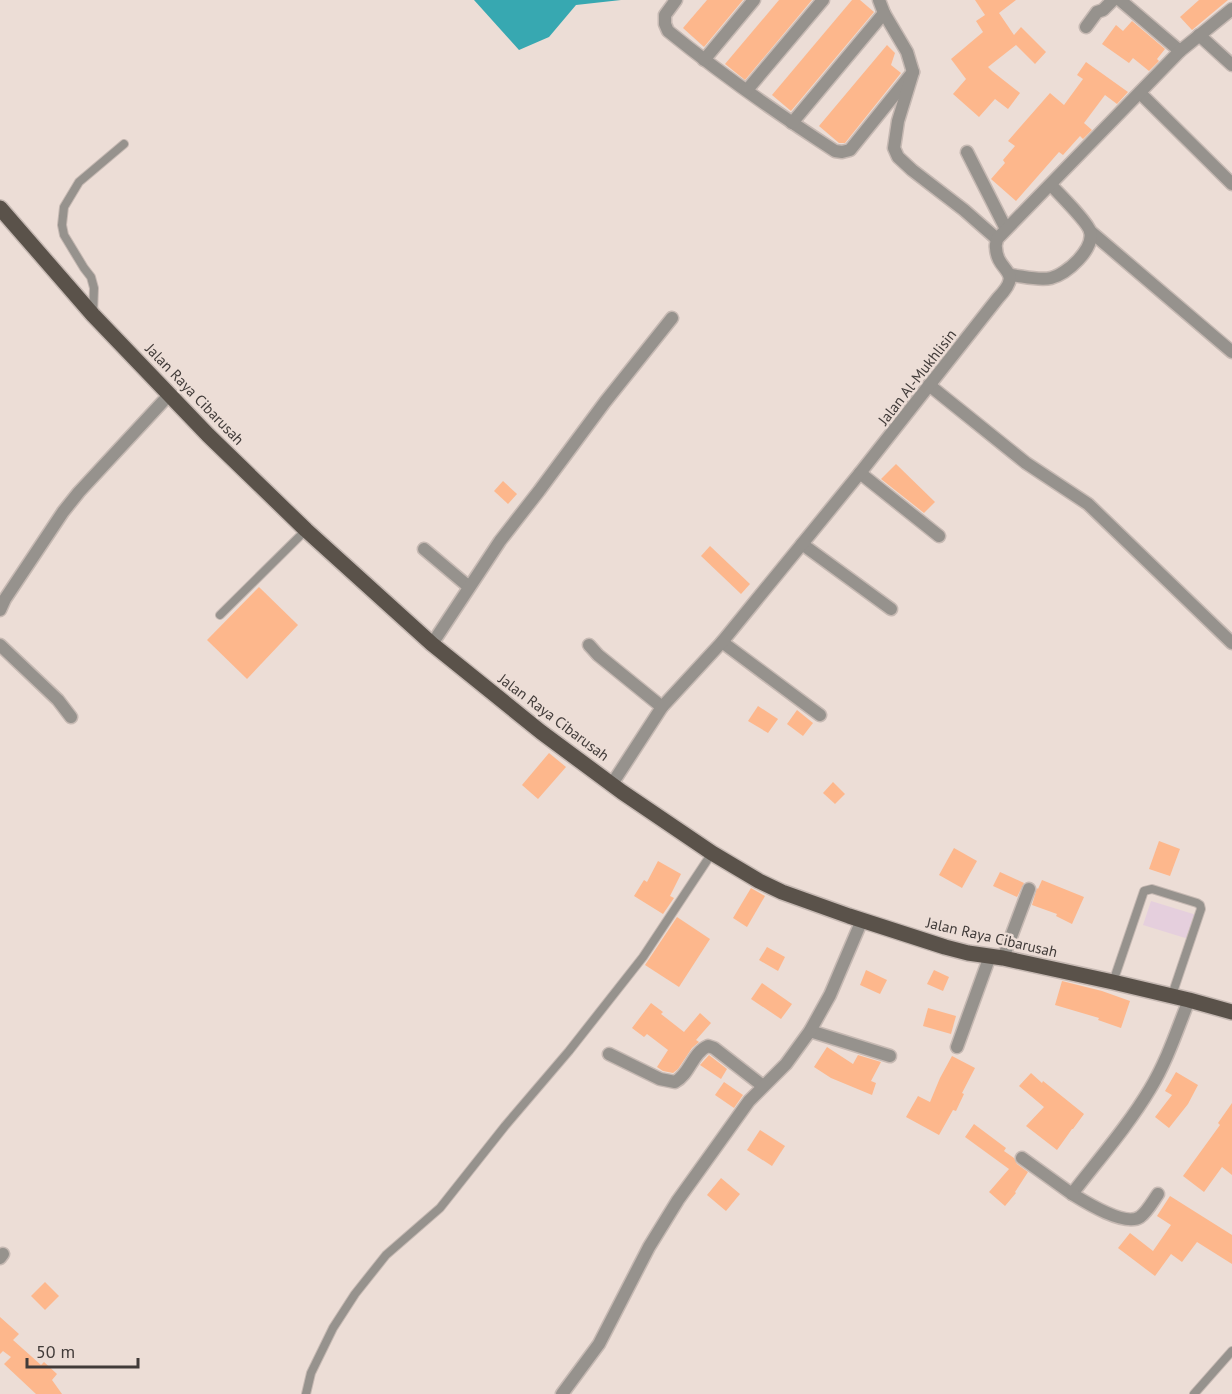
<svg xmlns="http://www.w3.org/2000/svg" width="1232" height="1394" viewBox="0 0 1232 1394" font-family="'PT Sans',sans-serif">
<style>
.commercial{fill:#e5cfdd}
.water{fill:#37a8b1}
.building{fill:#fdb78c}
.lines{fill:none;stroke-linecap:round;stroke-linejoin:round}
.lane-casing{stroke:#c6b9b3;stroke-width:10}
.street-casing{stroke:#c6b9b3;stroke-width:15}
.primary-casing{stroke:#c6b9b3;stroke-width:18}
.lane{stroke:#96928d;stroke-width:8}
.street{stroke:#96928d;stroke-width:12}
.primary{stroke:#5a524a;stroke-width:15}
.labels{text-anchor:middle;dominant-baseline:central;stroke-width:5;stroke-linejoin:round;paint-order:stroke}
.street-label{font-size:15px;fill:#413b39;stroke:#ecddd6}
</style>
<rect width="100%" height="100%" fill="#ecddd6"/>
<path class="commercial" d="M1151,901L1203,917L1195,941L1143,925Z"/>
<path class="water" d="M474,0H621L576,5L549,37L519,50Z"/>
<g class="building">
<path d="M707,0H743L704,47L683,28Z"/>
<path d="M779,0H812L745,80L725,64Z"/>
<path d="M852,0H860L874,12L791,111L772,95Z"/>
<path d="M975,0H1016L999,13L1014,35L1021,27L1046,52L1035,64L1016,45L988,67L992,71L1020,93L1008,109L995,99L979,117L953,94L966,79L951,59L983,32L976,21L985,15Z"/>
<path d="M1199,0H1228L1192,30L1180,17Z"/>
<path d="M1132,21L1165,49L1157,59L1159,61L1149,71L1133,58L1129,63L1102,44L1116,25L1123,31Z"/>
<path d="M887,45L895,53L891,65L901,73L845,143H839L819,126Z"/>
<path d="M1086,62L1128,92L1117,104L1105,95L1084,123L1092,130L1083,139L1080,136L1063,155L1059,152L1016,201L991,179L1005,163L1003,160L1015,146L1008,141L1050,93L1064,105L1083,79L1077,75Z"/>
<path d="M896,464L935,502L924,513L881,479Z"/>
<path d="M503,481L517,494L508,504L494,491Z"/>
<path d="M710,546L750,584L741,594L701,556Z"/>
<path d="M259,587L298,625L247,679L207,640Z"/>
<path d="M758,706L778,719L768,733L748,721Z"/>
<path d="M797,710L813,723L803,736L787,724Z"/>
<path d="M549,753L566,767L538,799L522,785Z"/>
<path d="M833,782L845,794L835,804L823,793Z"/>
<path d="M1159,841L1180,849L1170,876L1149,869Z"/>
<path d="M954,848L977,861L962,888L939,875Z"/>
<path d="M658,861L681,874L670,896L674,898L663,914L634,896L644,880L647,882Z"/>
<path d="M1000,872L1024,883L1017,897L993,886Z"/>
<path d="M1042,880L1084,897L1072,924L1056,916L1057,914L1032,905L1037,888L1038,889Z"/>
<path d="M751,888L765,896L747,927L733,918Z"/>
<path d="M677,917L710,939L679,987L645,965Z"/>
<path d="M767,947L785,957L778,971L759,960Z"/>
<path d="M866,970L887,980L880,994L860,985Z"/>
<path d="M934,970L949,977L943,991L927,984Z"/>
<path d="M1062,981L1102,991L1130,1001L1121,1028L1098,1020L1099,1018L1055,1005Z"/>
<path d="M762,983L792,1004L781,1019L751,999Z"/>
<path d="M651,1003L663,1012L661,1014L684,1032L700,1013L711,1023L696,1040L699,1042L692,1048L678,1069L673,1073L663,1071L657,1067L668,1050L647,1034L644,1037L632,1028Z"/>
<path d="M928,1008L956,1016L951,1034L923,1026Z"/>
<path d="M827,1047L853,1064L858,1055L881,1062L871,1081L876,1083L872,1095L831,1078L814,1067Z"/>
<path d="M709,1055L727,1069L721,1079L700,1065Z"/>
<path d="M952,1056L975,1068L962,1093L964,1094L956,1111L953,1110L939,1135L906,1117L918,1096L930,1102L940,1078Z"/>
<path d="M1176,1072L1198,1085L1188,1104L1169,1128L1155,1117L1172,1095L1165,1091Z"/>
<path d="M1031,1073L1042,1083L1043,1081L1053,1089L1084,1114L1073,1129H1072L1057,1150L1026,1126L1044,1107L1019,1086Z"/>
<path d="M724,1082L743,1095L734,1108L715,1095Z"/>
<path d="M1232,1103V1175L1222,1167L1204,1192L1183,1176L1220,1125L1218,1123Z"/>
<path d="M974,1124L1006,1148L1004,1151L1014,1158L1017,1164L1028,1172L1015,1192L1016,1193L1005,1206L989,1192L1009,1169L965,1137Z"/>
<path d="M760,1130L785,1146L772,1166L747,1150Z"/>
<path d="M721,1178L740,1194L726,1211L707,1195Z"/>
<path d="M1170,1196L1232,1235V1264L1197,1242L1182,1262L1171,1254L1155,1276L1118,1248L1130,1233L1153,1251L1171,1225L1157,1216Z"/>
<path d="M45,1282L59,1296L45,1310L31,1296Z"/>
<path d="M0,1317L19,1334L13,1340L41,1365L44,1362L57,1374L52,1380L62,1394H36L4,1364L11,1357L3,1351L0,1354Z"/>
</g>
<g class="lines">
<defs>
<g id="lane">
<path d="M93,314L94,288L91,277L84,268L64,235L62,225L64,207L79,182L124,144"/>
<path d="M220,615L306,530"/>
<path d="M1113,982L1144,891L1152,889L1197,903L1200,905L1201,909L1172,995"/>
<path d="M306,1394L311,1373L333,1328L355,1294L386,1255L440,1208L505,1126L569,1051L643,957L712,853"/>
<path d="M1194,1394L1232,1351"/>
</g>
<g id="street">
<path d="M676,0L665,15V24L668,31C721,74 778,114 835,151L842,152L850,150L913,72"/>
<path d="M879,0L884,13L907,52L913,72L898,121L894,148L898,157L912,170L964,210L997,239"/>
<path d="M1120,0L1180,51"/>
<path d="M1086,27L1097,12L1103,10L1113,0"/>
<path d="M1199,35L1232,65"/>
<path d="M704,60L754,0"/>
<path d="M747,90L823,0"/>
<path d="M1140,93L1232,184"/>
<path d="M792,123L884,13"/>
<path d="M967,152L1006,229"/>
<path d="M1090,231L1232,352"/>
<path d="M1010,275C1022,276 1039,281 1051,278C1067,274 1095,249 1090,231C1087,221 1059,194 1051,185"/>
<path d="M929,385L1026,463L1088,504L1232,643"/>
<path d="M860,473L939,536"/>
<path d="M802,544L891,609"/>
<path d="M424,549L469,587"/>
<path d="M0,610L5,599L63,512L79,492L169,395"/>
<path d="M722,642L820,715"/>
<path d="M432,644L500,541L539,491L605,402L672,318"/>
<path d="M0,645L58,700L71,717"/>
<path d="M589,645L598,655L662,707"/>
<path d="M612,784L662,707L722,642L860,473L998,298C1025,270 997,273 996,248C995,245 997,242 997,239L1180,51L1232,9"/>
<path d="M1003,958L1029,889"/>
<path d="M810,1031L890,1056"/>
<path d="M957,1047L990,956"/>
<path d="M609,1054L660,1079L675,1082C690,1074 692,1053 708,1046L714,1048L763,1086"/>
<path d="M1022,1158L1072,1194C1098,1160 1128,1126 1150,1089C1167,1061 1177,1030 1189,1000"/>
<path d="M1072,1194C1085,1202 1125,1227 1140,1217C1147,1212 1153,1201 1158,1194"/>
<path d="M0,1258L3,1254"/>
<path d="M562,1394L599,1344L649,1247L678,1200L749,1101L786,1064L810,1031L830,995L862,920"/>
</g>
<path id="primary" d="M0,208L93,315L208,435L306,530L432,644L541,732L622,792L712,853L759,881L782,892L849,916L945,947L968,953L1003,958L1113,982L1189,1000L1232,1012"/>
</defs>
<use href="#lane" class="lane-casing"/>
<use href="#street" class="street-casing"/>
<use href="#primary" class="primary-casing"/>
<use href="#lane" class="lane"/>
<use href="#street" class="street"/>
<use href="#primary" class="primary"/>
</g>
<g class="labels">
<g class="street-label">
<text transform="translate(917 377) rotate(-52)">Jalan Al-Mukhlisin</text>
<text transform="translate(195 394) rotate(46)">Jalan Raya Cibarusah</text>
<text transform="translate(554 717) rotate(37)">Jalan Raya Cibarusah</text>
<text transform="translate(992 937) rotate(13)">Jalan Raya Cibarusah</text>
</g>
</g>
<path d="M27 1358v9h111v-9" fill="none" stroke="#413b39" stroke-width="3"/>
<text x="36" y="1358" font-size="18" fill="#413b39" stroke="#ecddd6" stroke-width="4.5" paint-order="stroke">50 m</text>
</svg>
